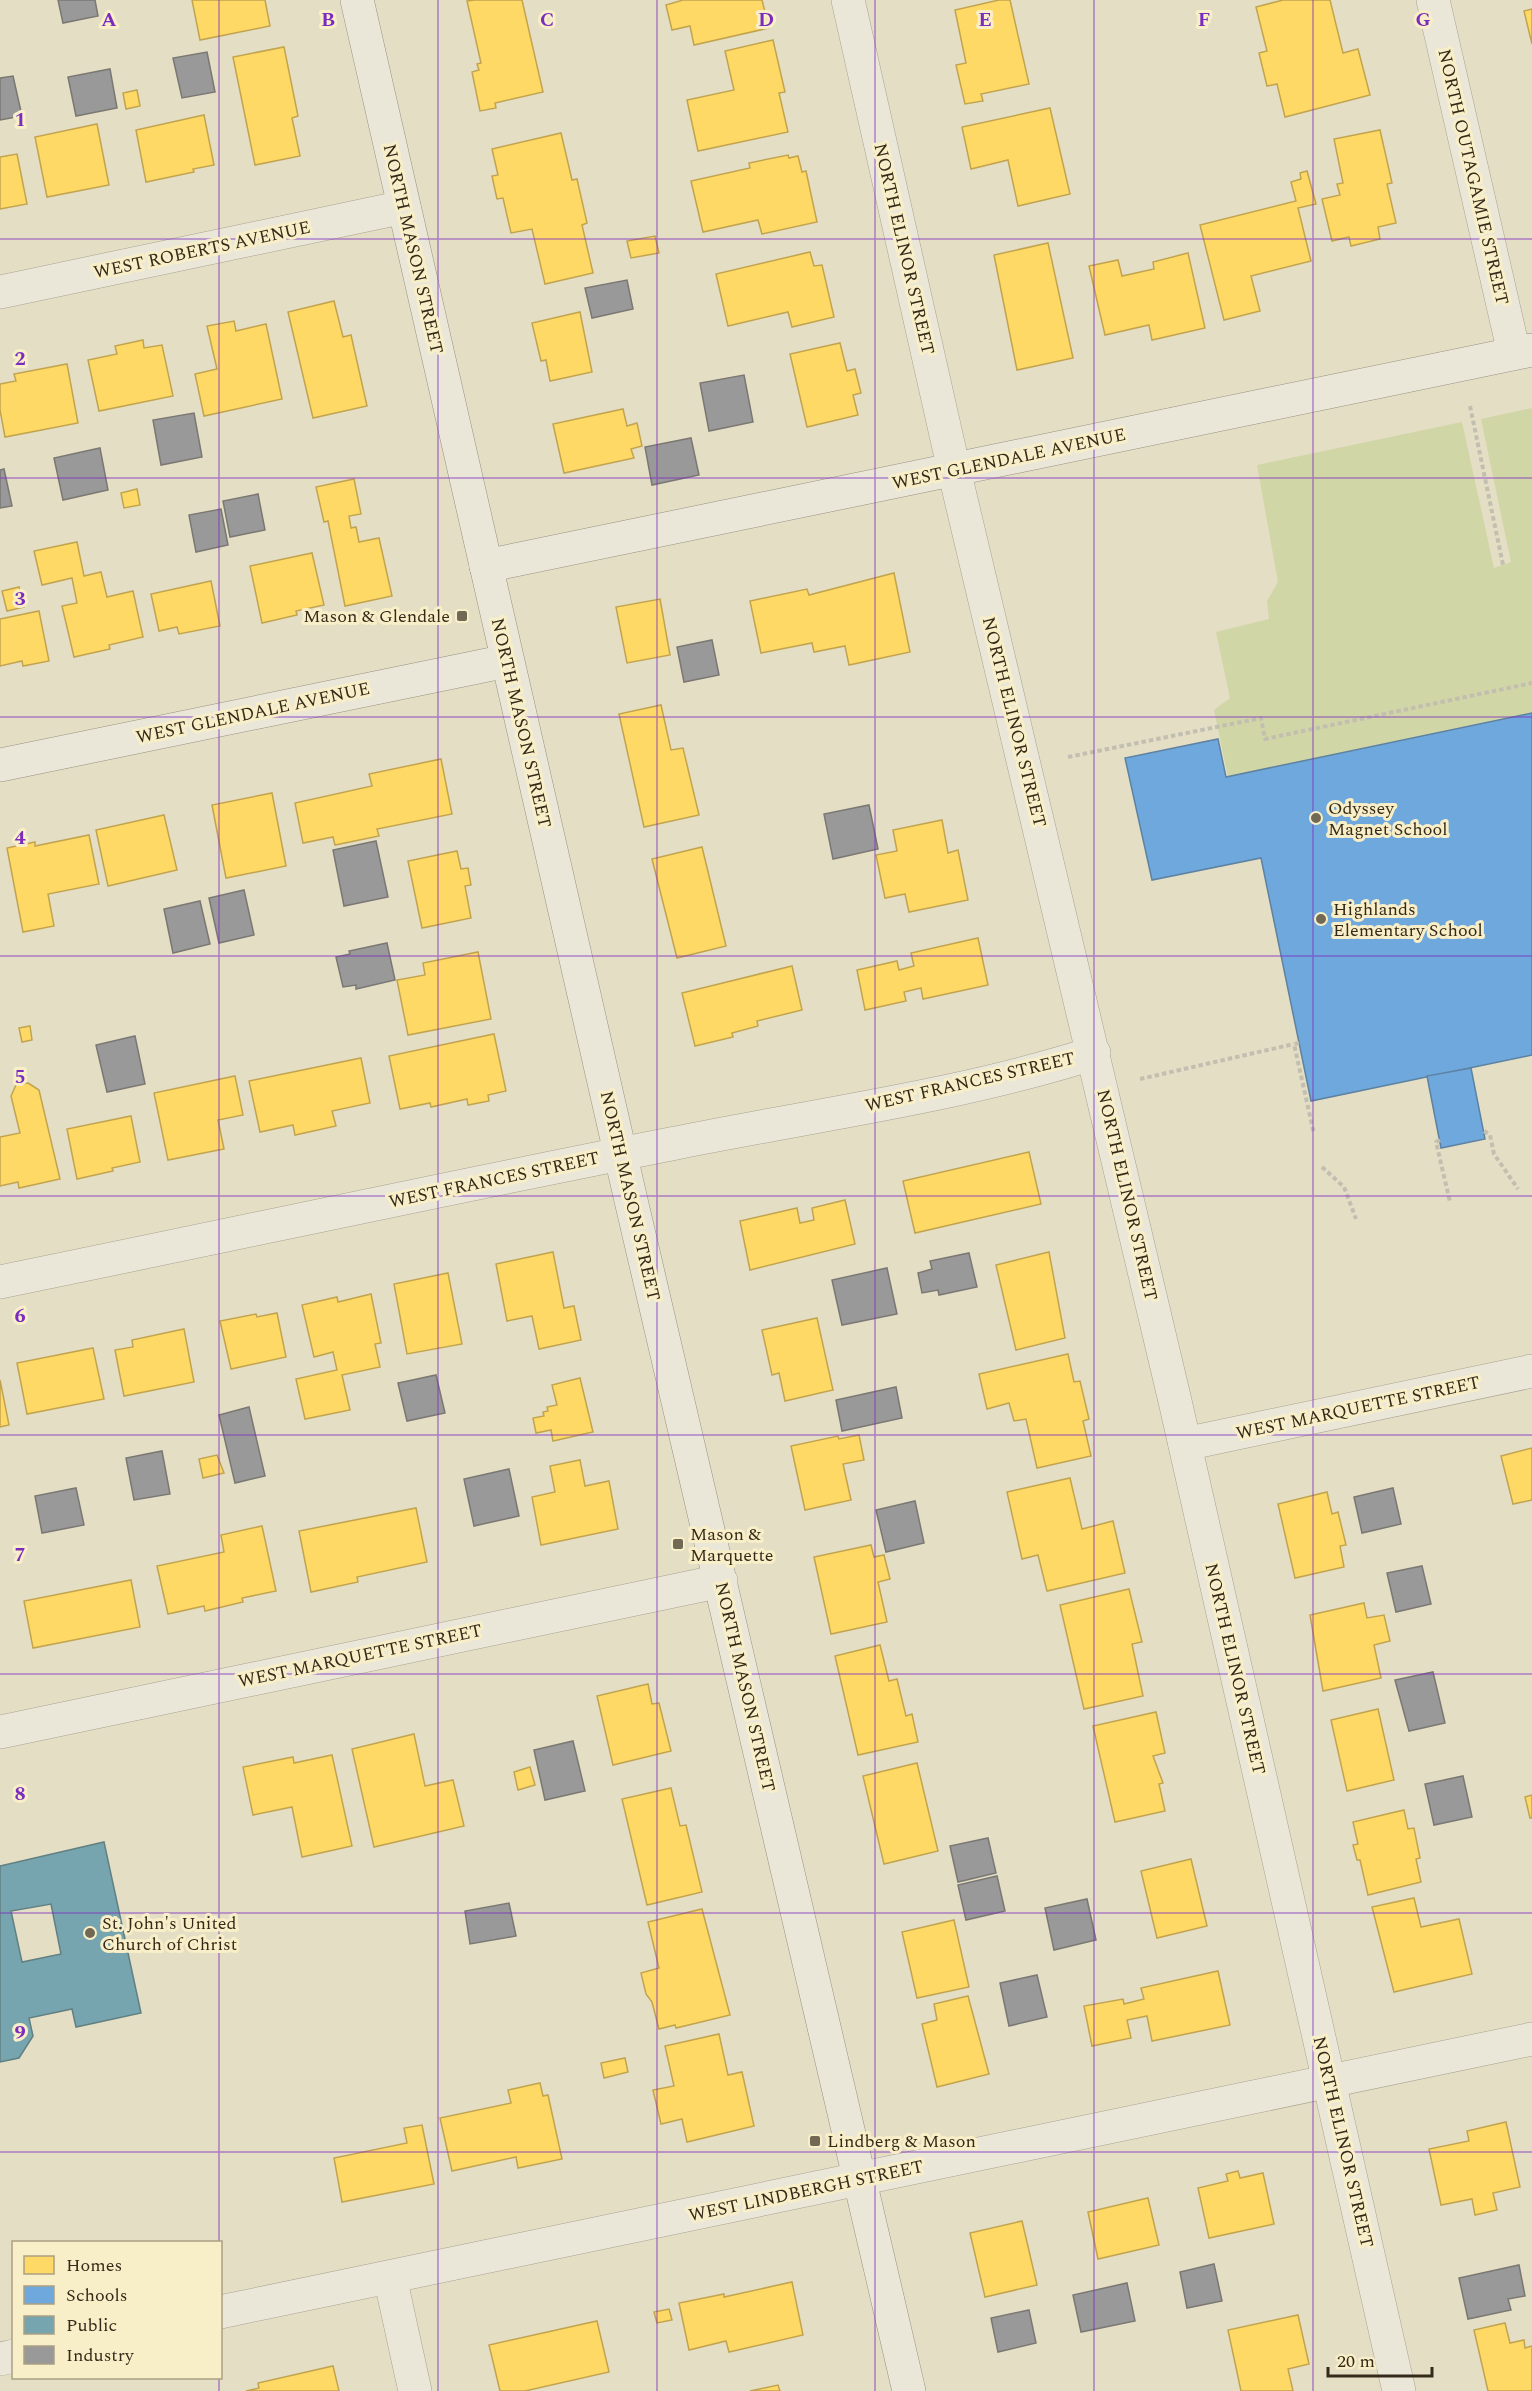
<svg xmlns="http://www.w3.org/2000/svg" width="1532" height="2391" viewBox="0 0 1532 2391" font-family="Spectral,serif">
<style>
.green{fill:#d0d6a6}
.homes{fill:#ffd966;stroke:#c2a44f;stroke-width:1.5}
.schools{fill:#6fa8dc;stroke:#5e82a2;stroke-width:1.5}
.public{fill:#76a5af;stroke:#628082;stroke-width:1.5;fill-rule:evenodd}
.industry{fill:#999;stroke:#7b7873;stroke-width:1.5}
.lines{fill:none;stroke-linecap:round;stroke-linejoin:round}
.street-casing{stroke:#a8a290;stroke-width:34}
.secondary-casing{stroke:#979080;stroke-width:34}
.path{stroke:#c3bfb0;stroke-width:4;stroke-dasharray:4.5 3;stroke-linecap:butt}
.street{stroke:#ebe7d8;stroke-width:33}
.secondary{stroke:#ebe7d8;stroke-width:33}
.grid{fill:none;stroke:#7b2cbf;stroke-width:1.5;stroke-opacity:0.55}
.poi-dot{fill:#726955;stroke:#f8efc8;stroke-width:2}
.labels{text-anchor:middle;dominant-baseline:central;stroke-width:6;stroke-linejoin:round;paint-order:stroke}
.street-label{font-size:18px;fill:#352a19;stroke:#f8efc8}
.poi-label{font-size:18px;fill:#352a19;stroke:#f8efc8;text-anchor:start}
.grid-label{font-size:20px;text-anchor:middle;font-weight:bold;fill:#7b2cbf;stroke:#f8efc8;stroke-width:6;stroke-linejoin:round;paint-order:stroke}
</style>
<rect width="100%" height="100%" fill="#e4dec5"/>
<path class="green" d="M1532,408V713L1228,777L1214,710L1230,698L1216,632L1269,619L1267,601L1278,582L1257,465L1462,422L1494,568L1511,562L1481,419Z"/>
<g class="homes">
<path d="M192,0H265L270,26L200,40Z"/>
<path d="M474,0H522L543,92L495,103L496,108L480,111L472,72L479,70L477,64L481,63L467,1Z"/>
<path d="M762,0L769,28L694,45L690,26L672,30L666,5L683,0Z"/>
<path d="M999,0H1010L1029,84L981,94L983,101L965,104L956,65L966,63L955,10Z"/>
<path d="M1283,0H1330L1343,53L1358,49L1370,95L1285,117L1277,84L1267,86L1259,53L1267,51L1256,7Z"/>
<path d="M1532,9V44L1524,11Z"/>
<path d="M773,40L785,92L779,93L788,132L698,151L687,100L734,90L725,51Z"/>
<path d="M284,47L298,116L292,118L300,156L255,165L233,57Z"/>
<path d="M137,90L140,106L126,109L123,93Z"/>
<path d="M1050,108L1070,194L1018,206L1008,160L971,169L962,127Z"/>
<path d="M204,115L214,165L193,169L194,172L146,182L136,130Z"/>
<path d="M97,124L109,185L47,197L35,137Z"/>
<path d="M1380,130L1392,183L1387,184L1396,223L1378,227L1380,239L1351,246L1349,237L1332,241L1322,199L1340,195L1337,184L1343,183L1334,139Z"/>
<path d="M561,133L572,180L577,179L587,223L582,225L593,273L545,284L532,229L511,233L503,198L497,199L492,176L498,175L492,149Z"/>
<path d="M17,154L27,204L0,209V157Z"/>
<path d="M788,155L789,158L798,156L802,172L806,171L817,222L762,234L758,220L703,232L691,181L750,168L749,163Z"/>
<path d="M1307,171L1316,204L1298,208L1311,261L1251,276L1260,311L1224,320L1200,225L1296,201L1291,182L1301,179L1300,173Z"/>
<path d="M655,236L659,253L631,258L627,241Z"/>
<path d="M1048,243L1073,358L1017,370L994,255Z"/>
<path d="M810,252L814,266L822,265L834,317L792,327L788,312L728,326L716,274Z"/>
<path d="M1188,253L1205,328L1152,340L1149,325L1105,335L1089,266L1118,260L1122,276L1154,269L1153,262Z"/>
<path d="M334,301L343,337L351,335L367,406L313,418L288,312Z"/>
<path d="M580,312L592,372L550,381L546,360L541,361L532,323Z"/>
<path d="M234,321L236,331L266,324L282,399L204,416L195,374L217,369L207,326Z"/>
<path d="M143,340L144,348L162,345L173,396L99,411L88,360L117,354L115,346Z"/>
<path d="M840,343L847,371L855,369L861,393L853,395L858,415L807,427L790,354Z"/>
<path d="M67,364L78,423L5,437L0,410V384L16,381L14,374Z"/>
<path d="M623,409L627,426L637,423L642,446L631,449L634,458L564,473L553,424Z"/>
<path d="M354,479L361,514L349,516L351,528L356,527L359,542L379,538L392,596L345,606L328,521L324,522L316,487Z"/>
<path d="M137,489L140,505L124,508L121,493Z"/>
<path d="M77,542L84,576L101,572L107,597L133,591L143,637L109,645L110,649L74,657L62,606L77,603L72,578L42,585L34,551Z"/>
<path d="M312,553L324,605L296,611L297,615L262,623L250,566Z"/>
<path d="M894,573L910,652L849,665L845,646L814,652L812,643L761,653L750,601L807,589L809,595Z"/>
<path d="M211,581L220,626L179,634L177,627L159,631L151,594Z"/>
<path d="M19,587L24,607L7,611L2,591Z"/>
<path d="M660,599L670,655L627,663L616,607Z"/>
<path d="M39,611L49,661L23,666L22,661L0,666V619Z"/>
<path d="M661,705L671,750L683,748L699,815L644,827L619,714Z"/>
<path d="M441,759L452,814L377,829L379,836L335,845L333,837L303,843L295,803L372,786L369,774Z"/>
<path d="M272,793L286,866L226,878L212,805Z"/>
<path d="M164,815L177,870L108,886L96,830Z"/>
<path d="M942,820L948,853L958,850L968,900L909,912L905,894L885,898L876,855L897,851L893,830Z"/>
<path d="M89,835L99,884L48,894L54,926L23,932L7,848L35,842V846Z"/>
<path d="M702,847L726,946L677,958L652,859Z"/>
<path d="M457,851L461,869L468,868L471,885L465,886L471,918L422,928L408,861Z"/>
<path d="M978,938L988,985L923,999L921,988L904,992L906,1001L865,1010L857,970L897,961L899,970L914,966L911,953Z"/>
<path d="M478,952L491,1019L408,1035L397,980L425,975L423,963Z"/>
<path d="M792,966L802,1010L757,1021L758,1026L732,1033L733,1037L695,1046L682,993Z"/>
<path d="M30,1026L32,1040L22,1042L19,1028Z"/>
<path d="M494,1034L506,1091L488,1095L489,1101L468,1105L467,1099L431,1107L430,1103L400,1109L389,1056Z"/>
<path d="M361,1058L370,1103L332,1111L336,1126L295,1135L293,1125L260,1132L249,1081Z"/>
<path d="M235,1076L243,1115L218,1120L224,1149L168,1160L154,1093Z"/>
<path d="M28,1083L39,1090L60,1179L19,1188L18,1182L0,1186V1137L20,1133L11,1096L16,1085Z"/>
<path d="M131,1116L140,1162L112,1168L113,1171L77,1179L67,1129Z"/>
<path d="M1029,1152L1041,1204L915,1233L903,1181Z"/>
<path d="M845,1200L855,1244L750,1270L740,1221L797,1208L800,1223L814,1220L812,1208Z"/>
<path d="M553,1252L564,1308L574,1306L581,1340L539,1349L532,1316L507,1321L496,1264Z"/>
<path d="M1049,1252L1065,1338L1016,1350L996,1265Z"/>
<path d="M448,1273L462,1344L407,1354L394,1284Z"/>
<path d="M371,1294L381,1343L375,1344L380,1367L342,1375L350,1410L305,1419L296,1379L337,1370L333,1352L314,1357L302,1305L337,1297L338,1302Z"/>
<path d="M277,1313L286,1357L231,1369L220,1321L256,1314L257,1317Z"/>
<path d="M817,1318L833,1390L785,1401L779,1373L772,1375L762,1330Z"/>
<path d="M184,1329L194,1382L124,1396L115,1350L133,1347L132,1340Z"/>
<path d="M93,1348L104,1399L27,1414L17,1363Z"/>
<path d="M1068,1354L1074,1382L1080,1381L1089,1419L1083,1421L1091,1456L1037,1468L1026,1419L1014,1421L1009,1403L987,1409L979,1374Z"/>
<path d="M580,1378L593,1432L553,1441L551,1430L536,1433L533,1418L544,1416L543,1412L548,1411L547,1407L557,1405L552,1385Z"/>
<path d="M0,1380L9,1425L0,1427Z"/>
<path d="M859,1435L864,1460L843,1464L851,1500L805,1510L791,1446L838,1436L839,1439Z"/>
<path d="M1532,1448V1500L1513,1504L1501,1456Z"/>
<path d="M217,1455L224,1473L203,1478L199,1459Z"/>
<path d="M580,1460L585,1486L609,1481L618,1529L541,1545L532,1497L555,1492L550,1466Z"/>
<path d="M1070,1478L1082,1529L1113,1521L1125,1573L1047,1591L1038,1555L1022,1559L1007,1492Z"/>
<path d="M1327,1492L1332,1514L1338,1512L1346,1545L1340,1546L1344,1567L1295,1578L1278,1504Z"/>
<path d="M416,1508L427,1562L357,1577L358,1582L311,1592L299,1531Z"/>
<path d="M262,1526L276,1591L242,1598L243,1602L205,1611L204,1606L168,1614L157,1566L224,1552L221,1535Z"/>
<path d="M871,1545L874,1557L884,1555L890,1579L878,1582L887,1622L831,1634L814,1557Z"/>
<path d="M131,1580L140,1627L33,1648L24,1601Z"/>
<path d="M1129,1589L1142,1642L1132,1644L1143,1696L1084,1709L1060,1605Z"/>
<path d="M1364,1603L1367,1618L1384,1615L1390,1641L1374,1645L1381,1678L1323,1691L1310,1615Z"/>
<path d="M880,1645L889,1681L897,1679L906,1716L912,1714L918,1742L858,1755L835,1656Z"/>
<path d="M648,1684L652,1704L659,1703L671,1751L613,1765L597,1696Z"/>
<path d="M1378,1709L1394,1780L1347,1791L1331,1720Z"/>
<path d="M1156,1712L1165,1753L1153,1756L1163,1783L1159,1784L1165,1811L1115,1822L1093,1726Z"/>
<path d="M414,1734L425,1786L453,1780L464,1826L374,1847L352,1749Z"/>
<path d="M332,1755L352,1846L302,1857L292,1807L253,1815L243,1767L293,1757L294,1763Z"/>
<path d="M917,1763L938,1851L884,1864L863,1776Z"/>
<path d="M530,1767L535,1785L518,1790L514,1772Z"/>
<path d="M671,1788L680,1826L686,1825L702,1892L647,1905L622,1799Z"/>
<path d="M1532,1795V1818H1530L1525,1797Z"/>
<path d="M1404,1810L1408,1829L1414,1828L1420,1858L1416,1859L1421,1882L1368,1895L1360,1860H1357L1353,1845L1358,1844L1353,1822Z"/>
<path d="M1191,1859L1207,1926L1157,1938L1141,1871Z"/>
<path d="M1414,1898L1421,1927L1459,1919L1472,1974L1394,1992L1372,1907Z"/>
<path d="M702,1909L730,2015L676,2028L675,2025L659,2029L652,2002L646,1994L641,1973L659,1968L648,1922Z"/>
<path d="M954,1920L969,1987L917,1998L902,1932Z"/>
<path d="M1218,1971L1230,2025L1152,2041L1147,2016L1127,2020L1131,2038L1092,2046L1084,2006L1123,1999L1124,2004L1144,1999L1141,1988Z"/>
<path d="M968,1996L989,2074L937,2087L922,2024L937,2020L934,2004Z"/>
<path d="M719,2034L728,2075L742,2072L754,2126L687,2142L682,2119L661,2124L653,2090L674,2086L665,2046Z"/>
<path d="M625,2058L628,2072L604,2078L601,2063Z"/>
<path d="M540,2083L543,2096L548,2095L562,2159L518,2168L516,2157L452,2171L440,2118L511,2103L508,2090Z"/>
<path d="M1506,2122L1520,2187L1493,2193L1497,2210L1475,2215L1472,2199L1441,2205L1429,2149L1469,2141L1467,2131Z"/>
<path d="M422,2125L434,2184L342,2202L334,2158L407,2143L404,2128Z"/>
<path d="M1238,2171L1240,2178L1263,2173L1274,2224L1209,2238L1198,2188L1228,2181L1226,2174Z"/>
<path d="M1148,2198L1159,2245L1098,2259L1088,2212Z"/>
<path d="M1022,2221L1037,2285L985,2297L970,2233Z"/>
<path d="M792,2282L803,2335L729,2352L726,2341L689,2350L679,2303L724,2294V2297Z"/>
<path d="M669,2309L672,2320L657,2323L654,2312Z"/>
<path d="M1298,2315L1309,2364L1288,2369L1293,2391H1241L1228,2330Z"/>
<path d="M597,2321L609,2372L525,2391H500L489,2345Z"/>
<path d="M1505,2323L1510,2343L1524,2340L1525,2348L1532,2346V2391H1488L1474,2330Z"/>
<path d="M333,2366L339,2391H246L259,2388L258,2383Z"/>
<path d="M778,2385L780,2391H750Z"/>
</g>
<g class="schools">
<path d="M1532,713V1055L1311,1101L1261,858L1152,880L1125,758L1218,739L1226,777Z"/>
<path d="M1471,1068L1485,1139L1441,1148L1427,1076Z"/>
</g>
<path class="public" d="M104,1842L141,2013L76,2027L72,2009L29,2018L33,2036L19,2058L0,2062V1866ZM51,1904L61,1954L22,1962L11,1911Z"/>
<g class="industry">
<path d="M58,0H95L98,16L63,23Z"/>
<path d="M207,52L215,92L182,98L173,58Z"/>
<path d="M110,69L117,108L76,116L68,77Z"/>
<path d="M13,76L22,116L0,120V78Z"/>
<path d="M627,280L633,309L592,318L585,288Z"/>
<path d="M744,375L753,422L709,431L700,383Z"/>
<path d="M194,413L202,457L161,465L153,420Z"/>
<path d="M691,438L699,475L652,485L645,447Z"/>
<path d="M100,448L108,490L63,500L54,458Z"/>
<path d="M4,469L12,506L0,508V470Z"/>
<path d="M258,494L265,530L230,537L223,501Z"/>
<path d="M221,509L228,545L196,552L189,515Z"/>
<path d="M712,640L719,675L684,682L677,647Z"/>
<path d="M869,805L878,849L833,859L824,814Z"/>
<path d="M376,841L388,897L344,906L333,850Z"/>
<path d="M244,890L254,935L219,943L209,898Z"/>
<path d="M200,901L210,944L173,953L164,909Z"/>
<path d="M387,943L395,980L356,989V985L343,987L336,957L350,954L349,951Z"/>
<path d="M135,1036L145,1084L107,1092L96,1045Z"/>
<path d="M969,1253L977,1287L939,1295L938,1290L922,1293L918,1273L932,1269L930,1261Z"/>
<path d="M887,1268L897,1314L842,1325L832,1280Z"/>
<path d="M436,1375L445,1413L407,1421L398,1383Z"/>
<path d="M896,1387L902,1418L842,1431L836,1400Z"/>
<path d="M249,1407L265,1476L235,1483L219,1415Z"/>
<path d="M162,1451L170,1494L134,1500L126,1458Z"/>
<path d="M509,1469L519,1516L474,1526L464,1479Z"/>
<path d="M76,1488L84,1525L42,1533L35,1496Z"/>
<path d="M1393,1488L1401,1524L1362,1533L1354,1497Z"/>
<path d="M915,1501L924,1543L886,1552L876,1510Z"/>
<path d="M1422,1566L1431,1604L1396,1612L1387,1573Z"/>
<path d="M1433,1672L1445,1723L1409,1731L1395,1680Z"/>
<path d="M573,1741L585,1791L545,1800L534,1750Z"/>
<path d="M1463,1776L1472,1817L1434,1825L1425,1784Z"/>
<path d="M988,1838L996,1873L958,1882L950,1846Z"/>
<path d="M997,1876L1005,1911L966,1920L958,1885Z"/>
<path d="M1087,1899L1096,1940L1054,1950L1045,1908Z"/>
<path d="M509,1903L516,1936L470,1944L465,1911Z"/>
<path d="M1037,1975L1047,2017L1009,2026L1000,1983Z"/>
<path d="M1214,2264L1222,2301L1187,2308L1180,2272Z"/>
<path d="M1519,2265L1525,2296L1508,2299L1511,2310L1468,2319L1459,2278Z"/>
<path d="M1127,2283L1135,2321L1081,2332L1073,2295Z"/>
<path d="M1029,2310L1036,2343L998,2352L991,2318Z"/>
</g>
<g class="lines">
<defs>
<g id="street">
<path d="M848,0L954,470L1175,1401L1399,2391"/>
<path d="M1433,0L1514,353"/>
<path d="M0,292L404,207"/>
<path d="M0,1282C226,1236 451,1187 676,1143C814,1115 960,1096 1094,1053"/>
<path d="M1185,1444L1532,1371"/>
<path d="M0,1732L721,1581"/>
<path d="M390,2277L415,2391"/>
<path d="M220,2312L1532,2039"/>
<path d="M0,2359L14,2356"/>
</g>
<g id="secondary">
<path d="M357,0L630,1196L909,2391"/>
<path d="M486,566L1532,350"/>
<path d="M0,765L507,661"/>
</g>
</defs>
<use href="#street" class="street-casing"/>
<use href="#secondary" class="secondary-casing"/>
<g class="path">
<path d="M1470,406L1503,565"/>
<path d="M1068,757L1261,718L1265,739L1532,683"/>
<path d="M1299,1043L1294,1044L1314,1134"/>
<path d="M1140,1079L1294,1044"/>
<path d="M1484,1131L1490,1135L1494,1154L1518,1189"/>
<path d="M1440,1140L1436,1142L1450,1202"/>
<path d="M1322,1167L1344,1187L1356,1219"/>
</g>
<use href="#street" class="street"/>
<use href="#secondary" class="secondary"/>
</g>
<path class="grid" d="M219,0V2242M438,0V2391M657,0V2391M875,0V2391M1094,0V2391M1313,0V2391M0,239H1532M0,478H1532M0,717H1532M0,956H1532M0,1196H1532M0,1435H1532M0,1674H1532M0,1913H1532M0,2152H1532M219,2378V2391"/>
<g class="poi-dot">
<rect x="456" y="610" width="12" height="12" rx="3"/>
<circle cx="1316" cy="818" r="6"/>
<circle cx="1321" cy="919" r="6"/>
<rect x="672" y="1538" width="12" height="12" rx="3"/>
<circle cx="90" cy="1933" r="6"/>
<rect x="809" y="2135" width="12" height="12" rx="3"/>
</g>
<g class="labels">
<g class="street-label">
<text transform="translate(1473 177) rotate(77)">NORTH OUTAGAMIE STREET</text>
<text transform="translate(413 249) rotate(77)">NORTH MASON STREET</text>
<text transform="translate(904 249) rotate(77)">NORTH ELINOR STREET</text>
<text transform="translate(202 250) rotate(-12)">WEST ROBERTS AVENUE</text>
<text transform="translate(1009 459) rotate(-12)">WEST GLENDALE AVENUE</text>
<text transform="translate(253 713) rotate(-12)">WEST GLENDALE AVENUE</text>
<text transform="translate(1014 722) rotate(76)">NORTH ELINOR STREET</text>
<text transform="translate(521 723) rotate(77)">NORTH MASON STREET</text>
<text transform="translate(970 1082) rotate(-13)">WEST FRANCES STREET</text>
<text transform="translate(494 1180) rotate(-12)">WEST FRANCES STREET</text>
<text transform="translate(1127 1195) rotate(77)">NORTH ELINOR STREET</text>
<text transform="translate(630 1196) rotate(77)">NORTH MASON STREET</text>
<text transform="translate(1358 1408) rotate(-12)">WEST MARQUETTE STREET</text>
<text transform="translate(360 1656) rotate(-12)">WEST MARQUETTE STREET</text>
<text transform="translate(1235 1669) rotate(77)">NORTH ELINOR STREET</text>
<text transform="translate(745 1687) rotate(77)">NORTH MASON STREET</text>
<text transform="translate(1343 2142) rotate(77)">NORTH ELINOR STREET</text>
<text transform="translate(806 2191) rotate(-12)">WEST LINDBERGH STREET</text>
</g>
<g class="poi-label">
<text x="450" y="616" text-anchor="end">Mason &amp; Glendale</text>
<text x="1328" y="808">Odyssey<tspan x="1328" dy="21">Magnet School</tspan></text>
<text x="1333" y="909">Highlands<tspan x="1333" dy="21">Elementary School</tspan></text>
<text x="690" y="1534">Mason &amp;<tspan x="690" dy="21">Marquette</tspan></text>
<text x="102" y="1923">St. John's United<tspan x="102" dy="21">Church of Christ</tspan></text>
<text x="827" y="2141">Lindberg &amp; Mason</text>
</g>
</g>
<g class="grid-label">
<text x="109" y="26">A</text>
<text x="328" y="26">B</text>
<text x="547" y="26">C</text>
<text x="766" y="26">D</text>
<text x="985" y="26">E</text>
<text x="1204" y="26">F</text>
<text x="1423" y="26">G</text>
<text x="20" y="126">1</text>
<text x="20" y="365">2</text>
<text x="20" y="605">3</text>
<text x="20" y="844">4</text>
<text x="20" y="1083">5</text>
<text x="20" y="1322">6</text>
<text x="20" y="1561">7</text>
<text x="20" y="1800">8</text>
<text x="20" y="2039">9</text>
</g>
<rect x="12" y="2241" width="210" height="138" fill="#f8efc8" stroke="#aaa082" stroke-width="1.5"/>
<rect x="24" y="2256" width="30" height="18" fill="#ffd966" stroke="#aaa082" stroke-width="1.5"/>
<text x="66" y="2271" font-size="18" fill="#352a19">Homes</text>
<rect x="24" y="2286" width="30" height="18" fill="#6fa8dc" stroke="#aaa082" stroke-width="1.5"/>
<text x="66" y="2301" font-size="18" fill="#352a19">Schools</text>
<rect x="24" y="2316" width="30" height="18" fill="#76a5af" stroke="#aaa082" stroke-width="1.5"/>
<text x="66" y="2331" font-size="18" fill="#352a19">Public</text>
<rect x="24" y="2346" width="30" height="18" fill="#999999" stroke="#aaa082" stroke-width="1.5"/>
<text x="66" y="2361" font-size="18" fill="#352a19">Industry</text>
<path d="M1328 2367v9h104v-9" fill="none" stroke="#352a19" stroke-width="3"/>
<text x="1337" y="2367" font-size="18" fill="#352a19" stroke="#f8efc8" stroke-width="4.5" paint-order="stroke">20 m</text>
</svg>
